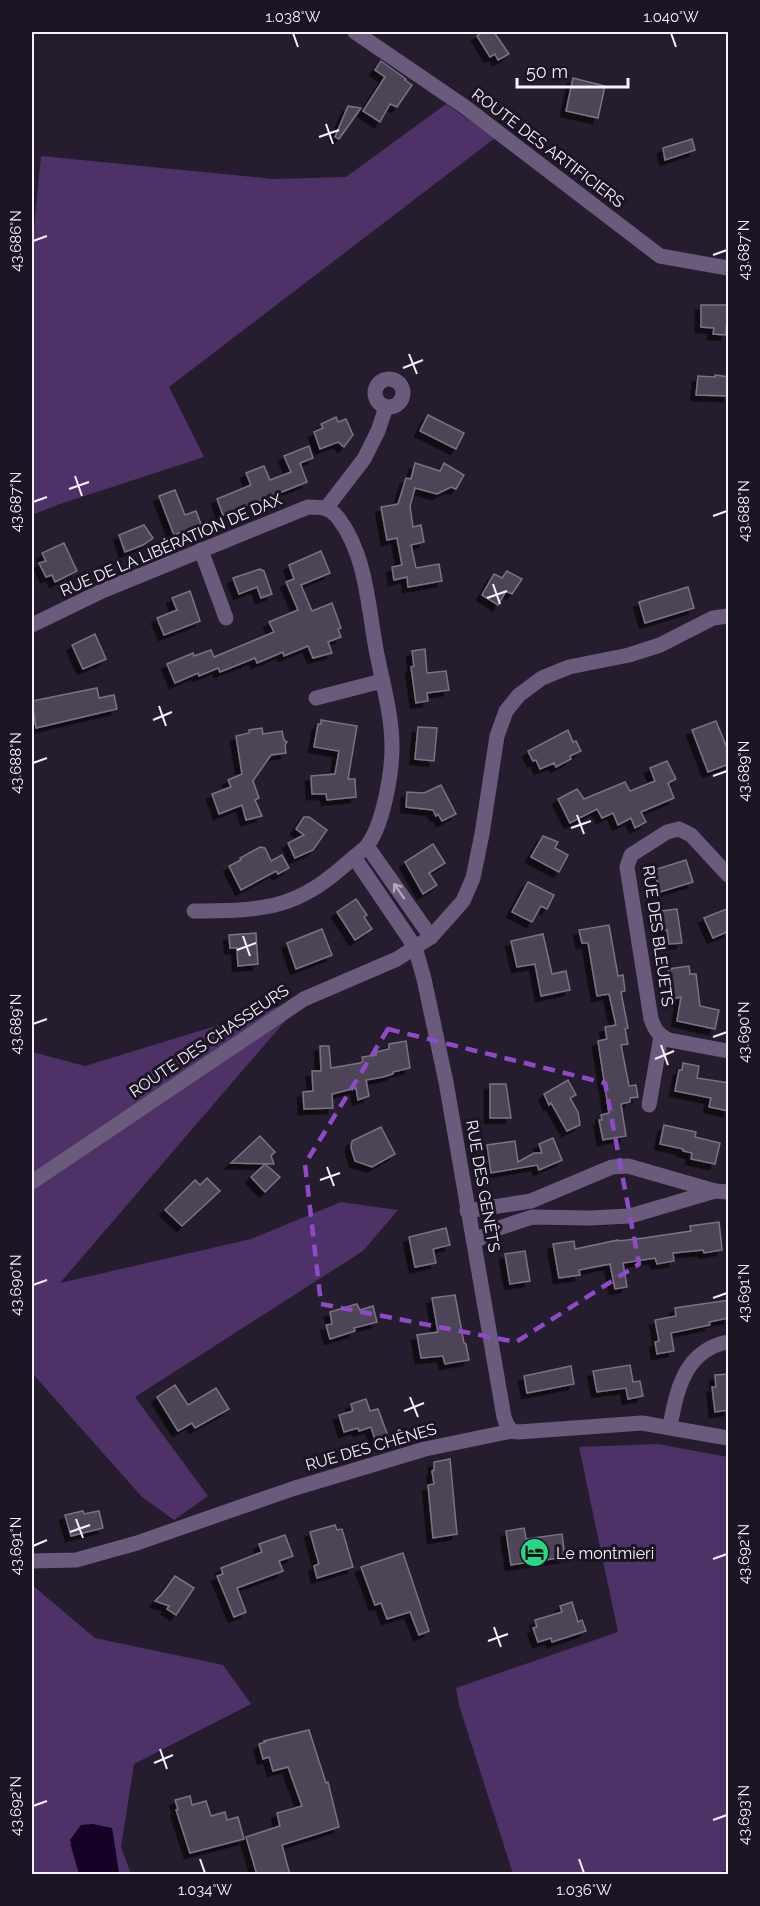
<svg xmlns="http://www.w3.org/2000/svg" width="760" height="1906" viewBox="0 0 760 1906" font-family="Raleway,sans-serif">
<style>
.green{fill:#4d3167}
.water{fill:#170227}
.building{fill:#4d4456;stroke:#7b7286;stroke-width:1.5;filter:url(#shadow)}
.lines{fill:none;stroke-linecap:round;stroke-linejoin:round}
.minor{stroke:#6a5a7c;stroke-width:15}
.oneway{stroke:#b0a6bc}
.marked{fill:none;stroke:#8e4ac8;stroke-width:4.5;stroke-dasharray:12 8;stroke-linejoin:round}
.ticks{fill:none;stroke:#f7f2fd;stroke-width:2}
.labels{text-anchor:middle;dominant-baseline:central;stroke-width:6;stroke-linejoin:round;paint-order:stroke}
.street-label{font-size:16px;fill:#f7f2fd;stroke:#1b1423}
.poi-label{font-size:16px;fill:#f7f2fd;stroke:#1b1423;text-anchor:start}
.neatline{fill:none;stroke:#f7f2fd;stroke-width:2}
.ticks-label{font-size:15px;text-anchor:middle;fill:#f7f2fd}
</style>
<defs>
<filter id="shadow"><feDropShadow dx="-5.5" dy="5.5" stdDeviation="0" flood-color="#0009"/></filter>
</defs>
<rect width="100%" height="100%" fill="#251d2d"/>
<g class="green">
<path d="M446,104L495,138L169,387L204,457L60,504L32,515V248L41,156L273,179L346,177Z"/>
<path d="M304,999L60,1283L251,1239L341,1202L398,1210L363,1251L135,1397L208,1496L174,1520L142,1497L32,1373V1052L85,1066Z"/>
<path d="M658,1444L728,1457V1870L713,1874H513L459,1705L456,1688L618,1632L579,1447Z"/>
<path d="M32,1585L95,1638L223,1665L251,1704L134,1764L121,1847L131,1874H119L112,1828L70,1844L79,1874L32,1873Z"/>
</g>
<path class="water" d="M93,1824L112,1828L119,1874H79L70,1840L81,1825Z"/>
<g class="building">
<path d="M483,32H494L509,54L498,60L495,54L490,57L477,36Z"/>
<path d="M381,61L406,79L405,80L412,85L397,107L390,104L380,122L363,111L385,77L375,70Z"/>
<path d="M573,78L605,86L598,118L566,111Z"/>
<path d="M348,106L361,108L339,139L335,137Z"/>
<path d="M692,139L695,150L665,160L663,148Z"/>
<path d="M701,305H729V327H726V335L713,334L714,328L701,327Z"/>
<path d="M715,375L729,377V396L696,395L698,376L715,377Z"/>
<path d="M428,415L464,433L456,449L420,431Z"/>
<path d="M336,417L338,422L346,419L353,435L344,447L338,442L320,449L314,432L323,428L321,424Z"/>
<path d="M309,446L313,458L300,463L307,482L223,515L217,499L251,485L246,473L264,466L270,480L291,472L284,456Z"/>
<path d="M415,463L440,471L444,463L464,475L456,489L451,487L437,494L415,488L410,506L413,527L421,525L424,542L411,545L416,568L439,564L442,581L408,587L407,577L394,580L392,567L402,565L397,538L387,540L381,507L398,504L406,478L411,479Z"/>
<path d="M175,490L185,515L196,511L201,524L174,535L159,496Z"/>
<path d="M144,525L153,538L143,545L125,552L119,535Z"/>
<path d="M64,543L77,571L55,582L52,575L46,577L39,563L46,561L42,553Z"/>
<path d="M321,551L330,573L301,585L312,611L332,603L341,628L338,629L341,637L328,642L332,653L313,658L308,646L284,656L283,652L257,663L255,658L220,672L218,668L199,676L198,673L175,683L167,664L193,653L194,656L211,650L214,657L274,632L269,622L298,610L286,582L294,579L289,565Z"/>
<path d="M260,569L264,571L272,594L261,598L257,587L239,594L233,578Z"/>
<path d="M507,571L522,579L512,594L506,591L498,605L482,595L494,574L502,578Z"/>
<path d="M688,587L694,608L645,623L639,602Z"/>
<path d="M190,591L200,621L164,635L157,618L177,610L172,598Z"/>
<path d="M95,634L106,659L83,669L72,645Z"/>
<path d="M425,649L427,673L446,671L449,690L427,693L428,701L416,703L411,667L414,666L412,651Z"/>
<path d="M97,688L99,698L114,695L117,709L36,728L32,701Z"/>
<path d="M321,720L357,726L348,779H355L356,797L327,800L326,794H312L311,776L335,774L339,751L314,747L318,724H321Z"/>
<path d="M716,721L729,753V764L708,772L692,730Z"/>
<path d="M418,727L437,728L434,761L415,759Z"/>
<path d="M262,728L263,734L282,731L284,740L287,742L285,745L286,753L271,755L253,781L259,798L255,800L262,816L246,820L242,805L219,814L212,794L231,787L228,780L242,774L236,736L249,733V730Z"/>
<path d="M568,730L573,742L576,741L581,751L570,756L571,759L556,767L554,763L540,769L536,760L533,761L528,751Z"/>
<path d="M667,761L676,779L668,783L674,798L641,812L646,822L635,828L631,818L618,825L613,813L602,818L597,809L570,823L558,799L577,789L584,799L625,782L630,791L655,781L650,768Z"/>
<path d="M441,785L456,814L442,821L438,814L436,816L433,810L406,807L407,792L424,793Z"/>
<path d="M304,817H309L327,830L313,850L295,858L288,843L304,835L296,829Z"/>
<path d="M543,836L558,842L555,848L568,855L559,872L531,857Z"/>
<path d="M433,844L445,863L429,873L437,885L423,894L405,862Z"/>
<path d="M260,847L265,848L271,861L282,855L289,868L278,874L276,871L241,890L229,866L241,860L240,858Z"/>
<path d="M686,860L693,882L660,892L654,870Z"/>
<path d="M528,882L554,895L547,909L541,906L532,922L512,912Z"/>
<path d="M356,899L367,915L364,917L372,929L355,940L337,912Z"/>
<path d="M729,908V931L713,938L704,918Z"/>
<path d="M677,909L682,943L669,944L667,930L663,931L661,911Z"/>
<path d="M609,925L618,976L623,975L625,991L621,992L628,1028L625,1029L628,1044L621,1045L629,1086L636,1085L638,1097L630,1098V1102L621,1104L626,1136L603,1140L599,1120H602L601,1115L609,1113L598,1041L607,1039L605,1027L616,1025L609,994L597,996L588,943H582L579,930Z"/>
<path d="M322,929L332,955L296,969L287,943Z"/>
<path d="M256,933L258,964L238,966L237,948H230L229,935Z"/>
<path d="M543,934L552,974L566,971L570,990L541,996L535,964L517,967L511,941Z"/>
<path d="M689,966L690,974H696L700,1006L719,1010L715,1029L677,1021L681,997L673,999L668,969Z"/>
<path d="M406,1041L410,1068L393,1072V1074L383,1077L366,1080L369,1096L358,1100L356,1088L332,1094L333,1108L304,1109L303,1092L313,1091L312,1071H321L320,1046H329L331,1068L360,1063L363,1061L362,1057L376,1055V1052L389,1049V1044Z"/>
<path d="M683,1063L699,1066L697,1078L729,1083V1111L709,1107L711,1098L675,1091L679,1070H682Z"/>
<path d="M568,1080L576,1095L570,1098L578,1112L580,1125L567,1131L551,1103L549,1105L544,1094Z"/>
<path d="M490,1084H506L511,1118H490Z"/>
<path d="M664,1125L696,1132L695,1137L720,1143L715,1164L691,1159L692,1153L683,1151V1149L660,1144Z"/>
<path d="M381,1127L395,1154L372,1167L355,1161L351,1148L352,1141Z"/>
<path d="M260,1136L275,1152L271,1156L274,1164L231,1163Z"/>
<path d="M553,1138L562,1160L539,1170L537,1165L491,1173L487,1145L515,1141L518,1162L534,1153H542L539,1144Z"/>
<path d="M265,1164L280,1177L265,1192L251,1177Z"/>
<path d="M207,1178L220,1191L182,1226L165,1210L195,1180L200,1185Z"/>
<path d="M719,1222L722,1250L704,1253L703,1250L673,1253L674,1261L657,1264L655,1258L623,1263L627,1287L615,1289L610,1264L579,1270L580,1275L559,1278L553,1244L574,1241L575,1249L618,1240V1241L644,1238L691,1231L690,1226Z"/>
<path d="M446,1228L450,1245L433,1249L436,1263L415,1267L409,1237Z"/>
<path d="M525,1251L530,1281L510,1284L505,1254Z"/>
<path d="M455,1295L464,1343L466,1344L469,1360L445,1364L443,1356L421,1358L417,1335L438,1332L432,1298Z"/>
<path d="M729,1300V1318L709,1322L710,1325L671,1333L674,1351L657,1354L655,1342L659,1341L655,1320L676,1316L675,1308Z"/>
<path d="M357,1304L360,1310L373,1306L377,1322L354,1328L355,1331L330,1339L326,1325L332,1324L330,1312Z"/>
<path d="M630,1365L633,1382L640,1381L643,1396L628,1399L626,1388L597,1392L593,1371Z"/>
<path d="M571,1366L574,1384L527,1393L524,1376Z"/>
<path d="M729,1374V1410L715,1412L712,1387H716L715,1375Z"/>
<path d="M175,1385L188,1405L216,1388L229,1409L195,1428L192,1423L178,1431L157,1397Z"/>
<path d="M366,1399L370,1411L378,1409L389,1439L376,1443L371,1427L359,1431L358,1428L344,1432L339,1415L353,1411L351,1404Z"/>
<path d="M450,1459L457,1534L433,1538L428,1485L434,1484L432,1471L434,1470V1462Z"/>
<path d="M83,1511L84,1514L99,1511L103,1528L71,1536L65,1515Z"/>
<path d="M335,1525L337,1530L342,1529L353,1567L317,1578L314,1566L319,1564L310,1532Z"/>
<path d="M524,1528L526,1539L562,1534L565,1557L511,1565L506,1531Z"/>
<path d="M285,1535L293,1556L279,1561L283,1571L237,1588L246,1612L234,1617L217,1576L223,1574L221,1568L262,1552L259,1544Z"/>
<path d="M403,1553L429,1631L419,1635L410,1612L387,1619L381,1603L375,1605L361,1567Z"/>
<path d="M175,1576L194,1588L176,1615L167,1609L169,1606L155,1601L162,1594Z"/>
<path d="M572,1602L578,1622L582,1620L586,1631L552,1642L551,1638L538,1642L533,1628L537,1627L535,1620L562,1612L560,1606Z"/>
<path d="M309,1730L326,1783L328,1782L339,1827L282,1845L290,1875H257L246,1837L280,1826L277,1813L302,1806L288,1767L273,1771L269,1757L263,1759L259,1744L265,1742L264,1741Z"/>
<path d="M190,1796L192,1805L206,1801L211,1816L225,1812L227,1820L238,1817L244,1839L190,1853L176,1810L178,1809L175,1800Z"/>
</g>
<g class="lines">
<g class="minor">
<path d="M355,32L465,107L660,256L728,268"/>
<circle cx="389" cy="393" r="14"/>
<path d="M327,507L364,459L378,431L386,407"/>
<path d="M201,550L226,618"/>
<path d="M32,625L102,591L308,507C322,507 330,507 339,519C366,555 368,606 376,649C382,681 392,714 392,747C392,773 383,827 366,847C362,851 356,855 352,859C328,880 307,897 275,905C249,911 221,911 194,911"/>
<path d="M316,698L382,681"/>
<path d="M367,846L431,937"/>
<path d="M354,857L415,947L424,979L446,1082L504,1417L507,1425L512,1431"/>
<path d="M728,875L691,835L679,829L667,832L631,855L627,867L651,1019C655,1030 658,1035 669,1040L728,1051"/>
<path d="M649,1105L661,1036"/>
<path d="M32,1182L304,999L397,959L431,937L463,901L473,878L482,834L497,736L506,711L519,695L542,678L569,667L629,655L660,645L713,618L728,616"/>
<path d="M467,1211L531,1201L612,1167L628,1166L715,1191L728,1192"/>
<path d="M474,1242L496,1229L532,1217L589,1218L630,1216L715,1191"/>
<path d="M670,1426C677,1389 685,1350 728,1342"/>
<path d="M32,1561L76,1560L137,1543L292,1489L425,1449L512,1431L518,1432L642,1423L728,1438"/>
</g>
</g>
<defs><path id="oneway-shaft" d="M-6 0H5M1.5-3L5.5 0L1.5 3" fill="none" stroke-width="1.6" stroke-linecap="round" stroke-linejoin="round" transform="scale(1.5)"/></defs>
<use class="oneway" href="#oneway-shaft" transform="translate(399 891) rotate(-125)"/>
<path class="marked" d="M388,1029L605,1083L639,1264L516,1342L321,1304L305,1164Z"/>
<path class="ticks" d="M293,33L298,47M671,33L676,47M326,124L333,144M319,137L339,130M33,241L47,236M713,255L727,250M409,354L417,374M403,368L423,360M75,476L82,496M69,489L89,482M33,502L47,497M713,516L727,511M493,584L500,604M487,598L507,591M159,706L166,726M153,720L172,712M33,763L47,758M713,776L727,771M577,815L584,834M571,828L591,821M243,936L250,956M237,950L256,943M33,1024L47,1019M713,1037L727,1032M661,1045L668,1065M655,1059L674,1051M327,1167L334,1186M320,1180L340,1173M33,1285L47,1280M713,1298L727,1293M410,1397L418,1417M404,1411L424,1403M76,1519L83,1538M70,1532L90,1525M33,1546L47,1540M713,1559L727,1554M494,1627L501,1647M488,1641L508,1634M160,1749L167,1769M154,1763L173,1755M33,1806L47,1801M713,1820L727,1815M200,1859L205,1873M579,1859L584,1873"/>
<defs>
<symbol id="hotel-disc" viewBox="-11 -11 22 22"><circle r="9.5" fill="#26d886" stroke="#1b1423"/><path d="M-6-4.5h1.5V1H6V5H4.5V3h-9V5H-6ZM-4 0a1.8 1.8 0 1 1 3.6 0ZM.5 0V-2.5h3Q6-2.5 6 0Z" fill="#111"/></symbol>
</defs>
<g fill-rule="evenodd">
<use href="#hotel-disc" x="518" y="1536" width="33" height="33"/>
</g>
<g class="labels">
<g class="street-label">
<text transform="translate(548 148) rotate(37)">ROUTE DES ARTIFICIERS</text>
<text transform="translate(171 545) rotate(-23)">RUE DE LA LIBÉRATION DE DAX</text>
<text transform="translate(658 936) rotate(82)">RUE DES BLEUETS</text>
<text transform="translate(209 1041) rotate(-34)">ROUTE DES CHASSEURS</text>
<text transform="translate(483 1186) rotate(80)">RUE DES GENÊTS</text>
<text transform="translate(371 1447) rotate(-16)">RUE DES CHÊNES</text>
</g>
<g class="poi-label">
<text x="556" y="1553">Le montmieri</text>
</g>
</g>
<rect width="760" height="1906" fill="none" stroke="#1b1423" stroke-width="66"/>
<path d="M517 78v9h111v-9" fill="none" stroke="#f7f2fd" stroke-width="3"/>
<text x="526" y="78" font-size="18" fill="#f7f2fd" stroke="#1b1423" stroke-width="4.5" paint-order="stroke">50 m</text>
<rect x="33" y="33" width="694" height="1840" class="neatline"/>
<g class="ticks-label">
<text x="293" y="22">1.038°W</text>
<text x="671" y="22">1.040°W</text>
<text transform="translate(16 241) rotate(-90)" y="5">43.686°N</text>
<text transform="translate(744 250) rotate(-90)" y="5">43.687°N</text>
<text transform="translate(16 502) rotate(-90)" y="5">43.687°N</text>
<text transform="translate(744 511) rotate(-90)" y="5">43.688°N</text>
<text transform="translate(16 763) rotate(-90)" y="5">43.688°N</text>
<text transform="translate(744 771) rotate(-90)" y="5">43.689°N</text>
<text transform="translate(16 1024) rotate(-90)" y="5">43.689°N</text>
<text transform="translate(744 1032) rotate(-90)" y="5">43.690°N</text>
<text transform="translate(16 1285) rotate(-90)" y="5">43.690°N</text>
<text transform="translate(744 1293) rotate(-90)" y="5">43.691°N</text>
<text transform="translate(16 1546) rotate(-90)" y="5">43.691°N</text>
<text transform="translate(744 1554) rotate(-90)" y="5">43.692°N</text>
<text transform="translate(16 1806) rotate(-90)" y="5">43.692°N</text>
<text transform="translate(744 1815) rotate(-90)" y="5">43.693°N</text>
<text x="205" y="1895">1.034°W</text>
<text x="584" y="1895">1.036°W</text>
</g>
</svg>
